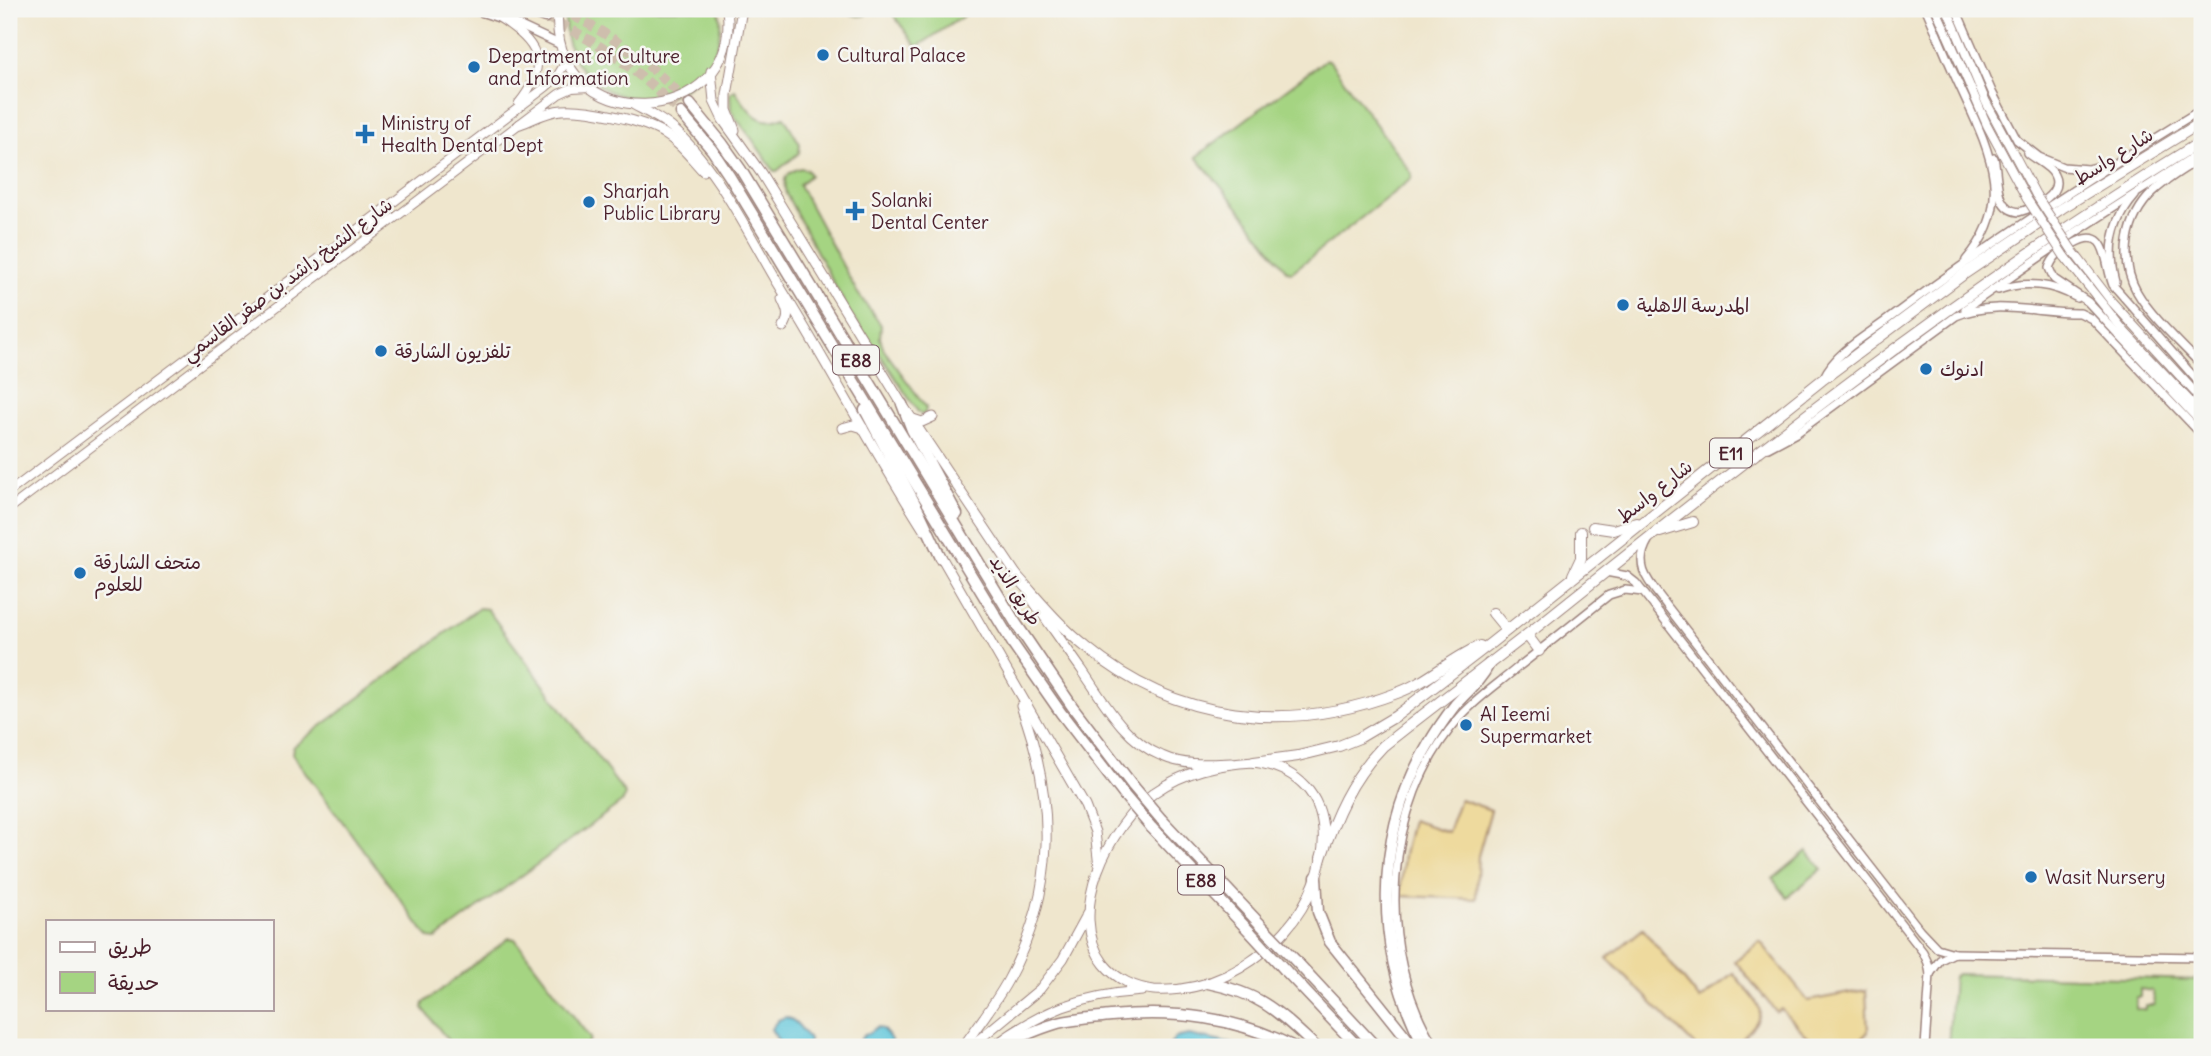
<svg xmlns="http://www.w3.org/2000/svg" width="2211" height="1056" viewBox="0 0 2211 1056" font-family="Delius,'Playpen Sans Arabic',sans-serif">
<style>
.green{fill:#a5d482;stroke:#787a56;stroke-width:2;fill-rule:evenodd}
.sand{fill:#eeda9e;stroke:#9c7c64;stroke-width:2}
.water{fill:#5ec6da;stroke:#547282;stroke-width:2}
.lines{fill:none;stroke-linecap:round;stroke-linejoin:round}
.motorway-tunnel{stroke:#cebead;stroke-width:10;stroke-dasharray:10 5;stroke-linecap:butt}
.tertiary-casing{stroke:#9c827c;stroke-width:10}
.secondary-casing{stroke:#9c827c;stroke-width:10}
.primary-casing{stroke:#9c827c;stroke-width:11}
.trunk-casing{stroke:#9c827c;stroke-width:12}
.motorway-casing{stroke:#9c827c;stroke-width:13}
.tertiary{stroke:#fff;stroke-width:7}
.secondary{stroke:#fff;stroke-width:8}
.primary{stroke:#fff;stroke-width:9}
.trunk{stroke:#fff;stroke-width:10}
.motorway{stroke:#fff;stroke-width:10}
.secondary-bridge-casing{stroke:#9c827c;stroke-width:10;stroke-linecap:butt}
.motorway-bridge-casing{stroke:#9c827c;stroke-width:13;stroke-linecap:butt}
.secondary-bridge{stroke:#fff;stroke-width:8}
.motorway-bridge{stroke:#fff;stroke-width:10}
.poi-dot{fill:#1f6fb2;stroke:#f6f6f2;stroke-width:2.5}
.labels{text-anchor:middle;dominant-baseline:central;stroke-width:5;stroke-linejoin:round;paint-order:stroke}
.shield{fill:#f6f6f2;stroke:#7e6067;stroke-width:2}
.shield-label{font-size:18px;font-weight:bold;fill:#4a1f2b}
.poi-label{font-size:19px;fill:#4a1f2b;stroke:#f6f6f2;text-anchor:start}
.street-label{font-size:19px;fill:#4a1f2b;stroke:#f6f6f2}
</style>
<rect width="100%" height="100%" fill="#f6f6f2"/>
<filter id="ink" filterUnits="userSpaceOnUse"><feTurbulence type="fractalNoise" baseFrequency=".0143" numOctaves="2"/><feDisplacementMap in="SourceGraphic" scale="14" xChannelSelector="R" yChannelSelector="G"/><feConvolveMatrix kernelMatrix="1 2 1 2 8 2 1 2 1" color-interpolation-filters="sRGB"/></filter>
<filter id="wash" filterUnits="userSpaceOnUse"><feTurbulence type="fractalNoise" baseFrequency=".00686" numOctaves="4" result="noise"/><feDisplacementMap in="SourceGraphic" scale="28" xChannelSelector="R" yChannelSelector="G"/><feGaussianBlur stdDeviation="1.57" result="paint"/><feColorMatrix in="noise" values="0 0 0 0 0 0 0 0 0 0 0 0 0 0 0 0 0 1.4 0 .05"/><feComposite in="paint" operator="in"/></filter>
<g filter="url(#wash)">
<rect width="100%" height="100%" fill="#efe6cd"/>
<g class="green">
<path d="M566,9H719C722,25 720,41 713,56C673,136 554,97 566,9Z"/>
<path d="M829,9H870L865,15L859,16Z"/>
<path d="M889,9H966L969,12L917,47Z"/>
<path d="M1325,60H1329L1412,174L1411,179L1292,272L1287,271L1244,214L1196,157Z"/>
<path d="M735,90C747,109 759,129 784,117L800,144L799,153L777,171H774L752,139L735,117L731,110L730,93Z"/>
<path d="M801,168L807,170L810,175L799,185L857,292L881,325L880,338L884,350L926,407L925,414L922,415L918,412L877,350L849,312L786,194C782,179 785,172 801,168Z"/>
<path d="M479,608L487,609L625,794L623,801L436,939L429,938L292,754L293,747Z"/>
<path d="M1807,851L1822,869L1787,897L1773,879Z"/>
<path d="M509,938L515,939L590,1038L589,1042L582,1047H453L423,1008L424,1003Z"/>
<path d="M1957,974L2202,980V1047H1948L1953,977ZM2140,989L2153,991L2154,1005H2146V1009H2136V997H2140Z"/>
</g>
<g class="sand">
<path d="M1460,799L1491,810L1478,856L1476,899L1400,896L1404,855L1412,820L1448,832Z"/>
<path d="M1643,929L1700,1000L1733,973C1765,1012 1772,1010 1733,1047H1696L1607,958Z"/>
<path d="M1760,941L1808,1001L1866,990L1868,1032L1853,1047H1818L1781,1009L1776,1012L1735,961Z"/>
</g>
<g class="water">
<path d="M785,1017C796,1019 803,1031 809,1040L808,1047H782L771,1029L778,1020Z"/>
<path d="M877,1027C884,1028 889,1036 892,1042L890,1047H863L860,1041L862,1037Z"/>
<path d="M1189,1035L1245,1047H1169L1175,1038Z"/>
</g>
</g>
<g filter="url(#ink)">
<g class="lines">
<g class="motorway-tunnel">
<path d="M559,9C610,32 651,65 690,104"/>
<path d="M545,17C600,42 639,71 681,113"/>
</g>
<defs>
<g id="tertiary">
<path d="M471,9L514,23L561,45"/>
<path d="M1926,9C1938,36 1948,62 1961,89C1989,150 2017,202 1966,260"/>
<path d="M1956,9L1992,92L2017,140L2039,157L2063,167L2088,169L2108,164"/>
<path d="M1994,158C1999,177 1993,209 2019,212C2033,208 2064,194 2054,175C2050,166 2035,160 2027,153"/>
<path d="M2202,158C2185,168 2167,179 2153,192C2126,218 2119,260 2137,292C2152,318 2182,344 2202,366"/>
<path d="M2116,282C2107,249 2113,221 2135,196"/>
<path d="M1998,290C2025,280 2053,284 2077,298"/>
<path d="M1965,309L2076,232L2202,151"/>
<path d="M1824,377C1836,351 1869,334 1891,317C1991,242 2096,174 2202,109"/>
<path d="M2202,386L2113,285C2104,264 2109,223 2073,244C2062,250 2053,256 2049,268L2054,279L2088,302L2202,424"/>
<path d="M1768,448L1798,432L1956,316C1994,299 2040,314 2080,313L2092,319L2202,435"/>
<path d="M1648,541C1632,568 1651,584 1667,606L1920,930L1937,948L1954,953"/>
<path d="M1606,572L1627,576L1636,583L1923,952L1928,963L1930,974"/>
<path d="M1435,1047C1374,950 1383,803 1460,717C1477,698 1498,684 1517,668C1548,644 1579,619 1609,595L1625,590L1643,592"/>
<path d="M1925,1047L1930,974L1940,960L1954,953L2202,957"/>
</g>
<g id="secondary">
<path d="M1936,9L1987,125L2027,199"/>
<path d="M1947,9L1986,102L2036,195"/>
<path d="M498,17C537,42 552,62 519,103"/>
<path d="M374,233L376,224L389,212L388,205"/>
<path d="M2072,250L2112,302L2202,400"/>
<path d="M2064,256L2125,332L2202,414"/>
<path d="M9,492L546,87L556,78L567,60"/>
<path d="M9,509L559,94L572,88L590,87"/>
</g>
<g id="primary">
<path d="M558,9C547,140 743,132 727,9"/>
<path d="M711,71L714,101L723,120L761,173L902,404L1018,577"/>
<path d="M634,105C647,112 660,118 671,127C716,165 749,235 779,285C829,366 873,450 924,530"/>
<path d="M520,124C534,119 547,111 562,110C586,108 642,120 663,133C680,143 690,157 703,171"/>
<path d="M735,130L727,110V95L742,9"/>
<path d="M782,299C787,309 791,318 783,327"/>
<path d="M913,419L922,422L933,417"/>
<path d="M842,428L853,425L863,428"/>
<path d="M939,553L1085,806L1095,832L1099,867"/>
<path d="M1029,595C1047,620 1064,645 1082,670C1104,702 1125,741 1162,756C1184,766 1208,764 1231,763"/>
<path d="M1254,762C1348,776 1334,876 1285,931C1252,968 1205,993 1154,990C1135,988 1116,979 1104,964C1065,913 1109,825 1155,792C1185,771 1218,764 1254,762Z"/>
<path d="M963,1047C978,1025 995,1004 1008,980C1057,890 1056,800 1021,706"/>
<path d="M970,1047L1040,989L1063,959L1088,913"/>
<path d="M993,1047C1040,1011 1082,995 1142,991"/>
</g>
<g id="trunk">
<path d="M1593,527L1613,530L1637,523"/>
<path d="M1660,532L1693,522"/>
<path d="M1015,574C1038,599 1059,626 1086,647C1176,722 1289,734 1397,693C1428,682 1451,658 1480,646"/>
<path d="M1573,575L1581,558V532"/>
<path d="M1493,613L1507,630"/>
<path d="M1527,635L1539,651"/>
<path d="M1254,762L1298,756L1339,746L1359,738L1396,716L1491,643L1822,380L1964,274L2062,208L2202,122"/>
<path d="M1321,858C1335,816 1351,779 1383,746C1432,707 1483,669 1533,630C1749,457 1966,285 2202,141"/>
</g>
<g id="motorway">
<path d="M524,9L545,17"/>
<path d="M690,104L722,143L741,170L1015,622L1072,706L1133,786"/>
<path d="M681,113L712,150L730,177L1013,644L1061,713L1124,795"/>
<path d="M902,404L912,430L957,514"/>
<path d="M865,410L919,511L941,558"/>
<path d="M1161,819L1260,924"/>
<path d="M1151,827L1251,933"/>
<path d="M1316,877L1318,912L1330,942L1414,1047"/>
<path d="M1294,959L1376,1047"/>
<path d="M1285,970L1358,1047"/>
<path d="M1208,983C1262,994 1277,1011 1316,1047"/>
<path d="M998,1047C1018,1038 1037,1029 1058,1023C1075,1019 1093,1018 1111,1016C1176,1010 1236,1017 1294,1047"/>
<path d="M1425,1047C1374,955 1373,836 1428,745C1436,731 1445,718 1455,705C1467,692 1481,680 1489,664"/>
</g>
</defs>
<use href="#tertiary" class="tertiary-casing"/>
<use href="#secondary" class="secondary-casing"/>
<use href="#primary" class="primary-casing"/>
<use href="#trunk" class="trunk-casing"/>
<use href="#motorway" class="motorway-casing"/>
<use href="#tertiary" class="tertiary"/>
<use href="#secondary" class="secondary"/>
<use href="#primary" class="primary"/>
<use href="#trunk" class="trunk"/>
<use href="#motorway" class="motorway"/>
<defs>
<g id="secondary-bridge">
<path d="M2036,195L2072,250"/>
<path d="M2027,199L2064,256"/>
</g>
<g id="motorway-bridge">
<path d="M1133,786L1161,819"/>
<path d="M1124,795L1151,827"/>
<path d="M1260,924L1294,959"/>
<path d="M1251,933L1285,970"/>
</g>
</defs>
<use href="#secondary-bridge" class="secondary-bridge-casing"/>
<use href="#motorway-bridge" class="motorway-bridge-casing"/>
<use href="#secondary-bridge" class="secondary-bridge"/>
<use href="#motorway-bridge" class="motorway-bridge"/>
</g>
</g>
<g class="poi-dot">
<circle cx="823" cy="55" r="7"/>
<circle cx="474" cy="67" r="7"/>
<path d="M361.5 123.5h7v7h7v7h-7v7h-7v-7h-7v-7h7z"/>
<circle cx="589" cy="202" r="7"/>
<path d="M851.5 200.5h7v7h7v7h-7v7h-7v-7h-7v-7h7z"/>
<circle cx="1623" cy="305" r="7"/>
<circle cx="381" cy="351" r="7"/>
<circle cx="1926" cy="369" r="7"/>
<circle cx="80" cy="573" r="7"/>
<circle cx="1466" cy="725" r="7"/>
<circle cx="2031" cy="877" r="7"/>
</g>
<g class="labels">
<g class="shield">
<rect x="833" y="345.5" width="46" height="29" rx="5"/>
<rect x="1710" y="438.5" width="42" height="29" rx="5"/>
<rect x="1178" y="865.5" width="46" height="29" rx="5"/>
</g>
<g class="shield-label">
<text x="856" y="360">E88</text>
<text x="1731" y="453">E11</text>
<text x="1201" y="880">E88</text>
</g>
<g class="poi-label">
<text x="837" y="55">Cultural Palace</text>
<text x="488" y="56">Department of Culture<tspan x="488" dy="22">and Information</tspan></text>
<text x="381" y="123">Ministry of<tspan x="381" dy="22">Health Dental Dept</tspan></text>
<text x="603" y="191">Sharjah<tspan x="603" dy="22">Public Library</tspan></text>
<text x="871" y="200">Solanki<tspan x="871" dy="22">Dental Center</tspan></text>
<text x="1637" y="305">المدرسة الاهلية</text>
<text x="395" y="351">تلفزيون الشارقة</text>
<text x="1940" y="369">ادنوك</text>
<text x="94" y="562">متحف الشارقة<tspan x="94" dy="22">للعلوم</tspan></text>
<text x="1480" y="714">Al Ieemi<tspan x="1480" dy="22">Supermarket</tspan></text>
<text x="2045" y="877">Wasit Nursery</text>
</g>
<g class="street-label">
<text transform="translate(2113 156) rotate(-32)">شارع واسط</text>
<text transform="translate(287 279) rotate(-37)">شارع الشيخ راشد بن صقر القاسمي</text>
<text transform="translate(1654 491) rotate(-38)">شارع واسط</text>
<text transform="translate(1016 590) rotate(58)">طريق الذيد</text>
</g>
</g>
<rect width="2211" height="1056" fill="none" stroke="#f6f6f2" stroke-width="35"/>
<rect x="46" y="920" width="228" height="91" fill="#f6f6f2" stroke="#b1a0a2" stroke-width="2"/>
<rect x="60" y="942" width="35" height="10" fill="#ffffff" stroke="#b1a0a2" stroke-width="2"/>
<text x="108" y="954" font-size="21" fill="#4a1f2b">طريق</text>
<rect x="60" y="972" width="35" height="21" fill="#a5d482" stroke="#b1a0a2" stroke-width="2"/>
<text x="108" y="990" font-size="21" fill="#4a1f2b">حديقة</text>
</svg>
